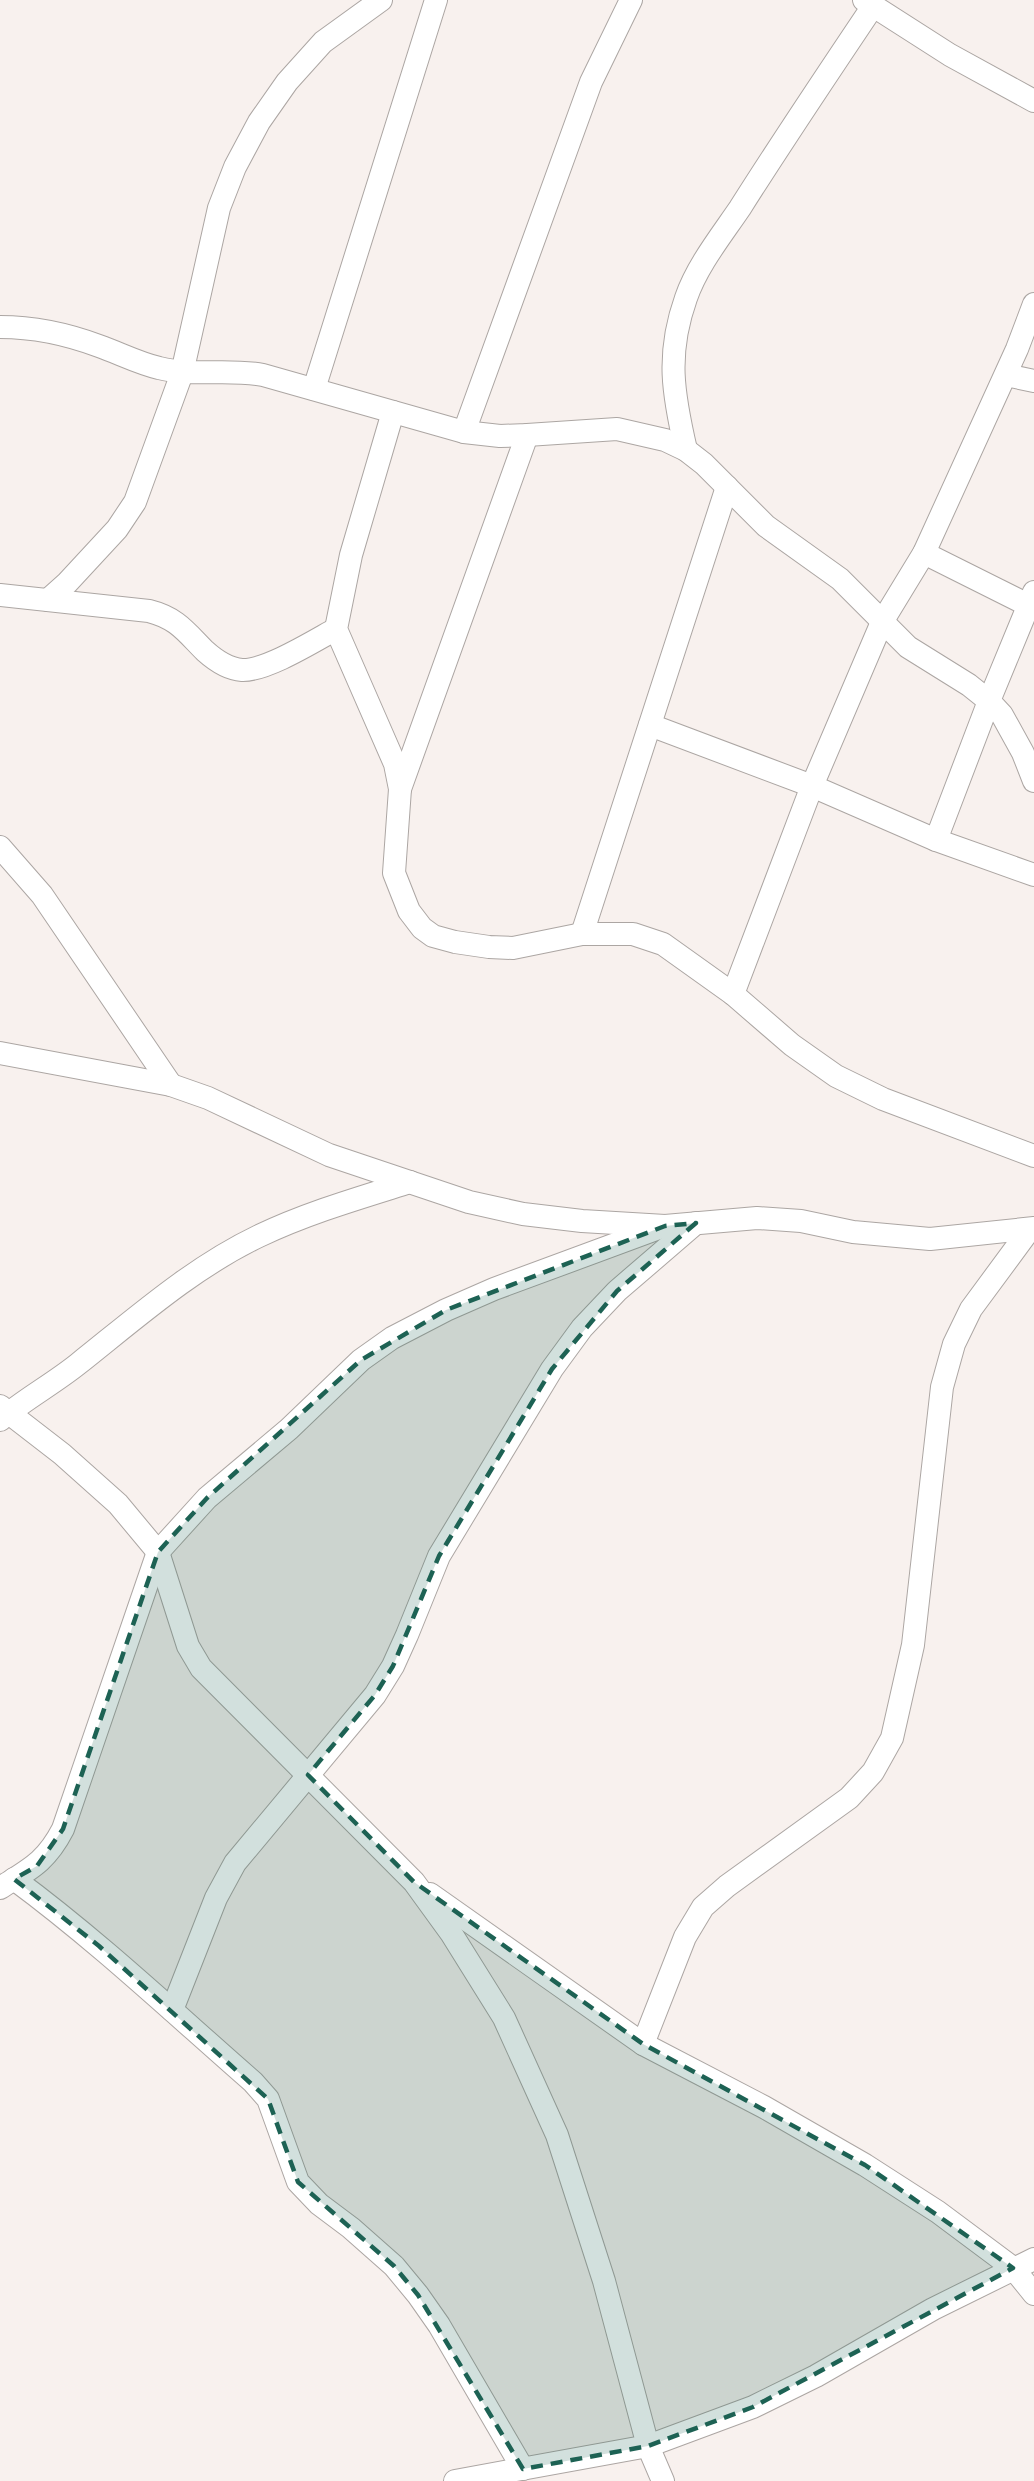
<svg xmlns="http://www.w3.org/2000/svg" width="1034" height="2481" viewBox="0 0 1034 2481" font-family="Overpass,sans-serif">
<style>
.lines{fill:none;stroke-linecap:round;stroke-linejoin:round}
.minor-casing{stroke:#aca6a3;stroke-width:24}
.minor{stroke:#fff;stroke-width:22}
.marked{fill:#1d6254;fill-opacity:0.2;stroke:#1d6254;stroke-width:4.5;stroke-dasharray:12 8;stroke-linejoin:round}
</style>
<rect width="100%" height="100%" fill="#f8f1ee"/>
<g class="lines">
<defs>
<g id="minor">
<path d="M864,0L950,55L1034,101"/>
<path d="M0,327C33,327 67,334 99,346C119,353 138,363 159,368C193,377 228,368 263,375L464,432L500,436L527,435L617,429L665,440L686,450L704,464L766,526L840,579L908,647L969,685L989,701L1002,715L1023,753L1034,781"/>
<path d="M1006,375L1034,381"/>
<path d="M314,389L436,0"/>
<path d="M393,412L351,555L336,629L395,764L400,789L394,873L409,911L422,928L433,936L455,942L489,947L513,948L582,934H633L663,944L733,994L792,1045L836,1076L883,1099L1034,1156"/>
<path d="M464,432L591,82L631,0"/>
<path d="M686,450C673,394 666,354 686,298C697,266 721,236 740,208C783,140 828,73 873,6"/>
<path d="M924,553L1034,608"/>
<path d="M0,595L149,611C177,618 186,632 205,651C215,660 228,669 242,670C266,671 314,641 336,629"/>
<path d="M48,600L67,583L117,529L135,502L182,373L219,208L235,167L259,122L287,82L323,42L381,0"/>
<path d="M650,725L812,786L936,840L1034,875"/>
<path d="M400,789L527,435"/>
<path d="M936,840L989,701L1034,592"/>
<path d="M0,847L42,895L171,1085"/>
<path d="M582,934L727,487"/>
<path d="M733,994L812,786L882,622L924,553L1017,349L1034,304"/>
<path d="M0,1053L171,1085L208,1098L329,1155L469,1202L523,1214L582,1221L665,1226L757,1218L801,1221L853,1232L930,1239L1034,1228"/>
<path d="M0,1406L62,1454L118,1504L158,1552L188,1646L201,1668L414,1882L451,1933L504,2018L557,2135L604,2281L648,2446L663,2481"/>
<path d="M0,1420C25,1399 53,1384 78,1364C136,1318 192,1268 259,1236C307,1213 359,1198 410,1182"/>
<path d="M14,1879C98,1941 174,2013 253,2082L268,2099L298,2182L319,2204L351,2228L394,2266L418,2295L439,2325L523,2469"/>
<path d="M0,1888C30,1869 46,1862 63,1829L158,1552L207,1498L289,1429L361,1360L392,1338L446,1310L494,1289L659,1228"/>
<path d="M430,1894L643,2044L764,2107L865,2165L938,2212L1013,2268L1034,2294"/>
<path d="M172,2010L216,1898L235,1863L375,1695L393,1666L407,1635L439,1556L552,1369L582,1328L617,1291L696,1223"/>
<path d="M643,2044L685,1937L703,1907L727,1886L849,1798L873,1772L892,1738L913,1645L942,1387L954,1344L971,1309L1030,1229"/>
<path d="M455,2481L648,2446L753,2407L816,2376L933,2309L1034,2259"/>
</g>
</defs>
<use href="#minor" class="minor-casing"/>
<use href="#minor" class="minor"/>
</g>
<path class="marked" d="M696,1223L617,1291L552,1369L439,1556L393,1666L375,1695L308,1775L414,1882L643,2044L865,2165L1013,2268L753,2407L648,2446L523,2469L418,2295L394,2266L298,2182L268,2099L99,1946L14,1879L37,1866L63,1829L158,1552L207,1498L361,1360L446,1310L665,1226Z"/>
</svg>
